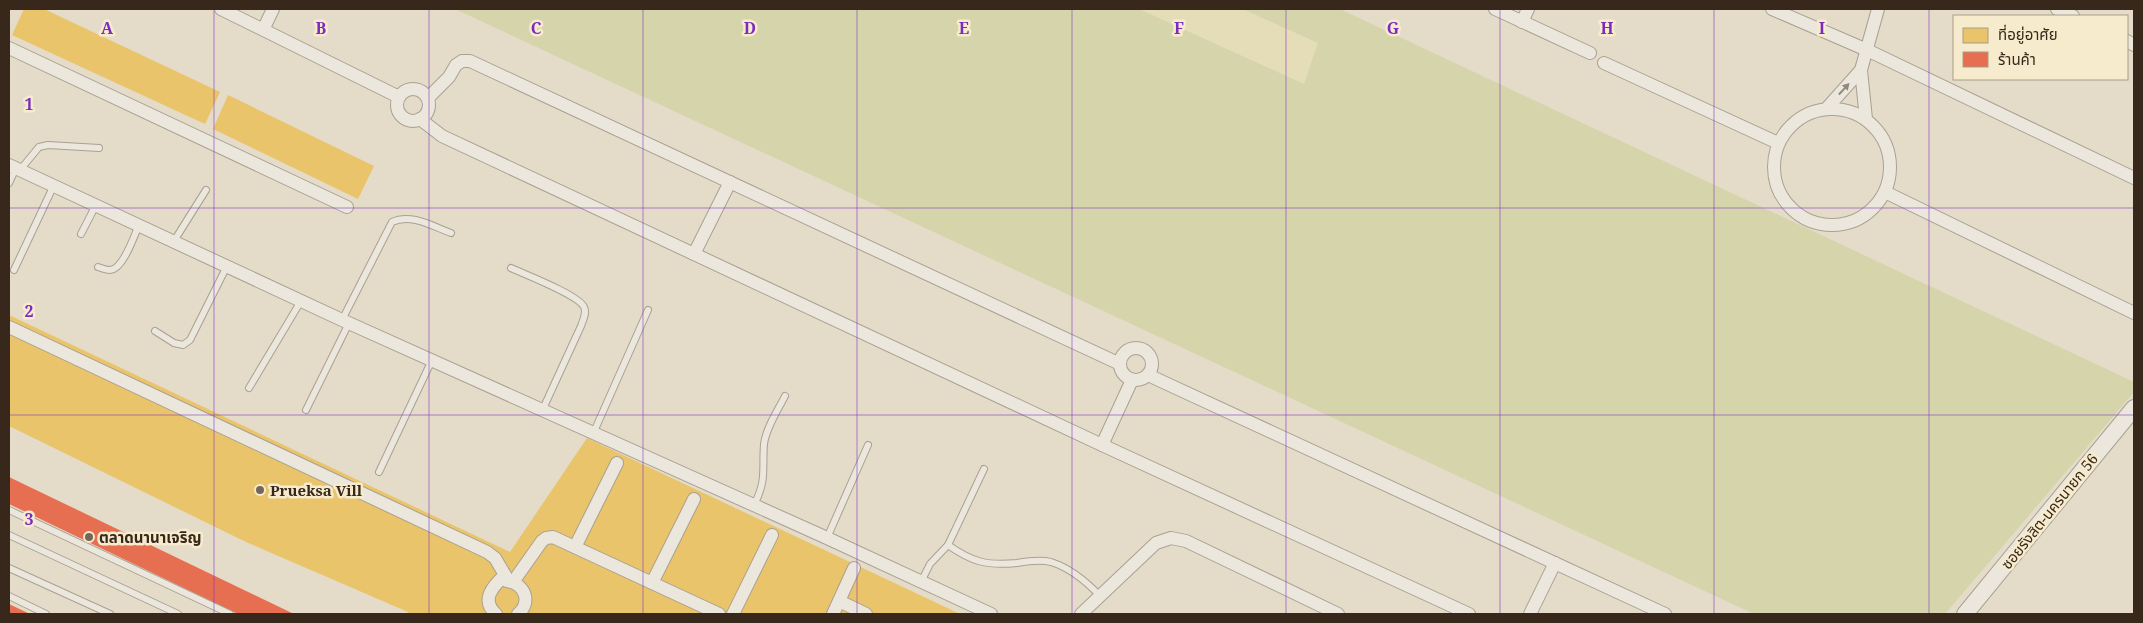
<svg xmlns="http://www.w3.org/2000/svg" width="2143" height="623" viewBox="0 0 2143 623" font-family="'Noto Serif','Noto Sans Thai',serif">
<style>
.farmland{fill:#e5dcb8}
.green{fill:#d5d4aa}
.homes{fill:#e9c46a}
.shops{fill:#e76f51}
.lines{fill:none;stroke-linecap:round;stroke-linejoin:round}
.service-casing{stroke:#a9a093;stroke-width:8}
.minor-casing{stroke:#a9a093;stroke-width:14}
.tertiary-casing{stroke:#a9a093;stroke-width:18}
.service{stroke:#ece7dc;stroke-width:6}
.minor{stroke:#ece7dc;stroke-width:12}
.tertiary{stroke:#ece7dc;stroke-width:16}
.oneway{fill:#92887c}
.grid{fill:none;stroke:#7b2cbf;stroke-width:1;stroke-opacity:0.55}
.poi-dot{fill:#746758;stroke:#f7ebcd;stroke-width:2}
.labels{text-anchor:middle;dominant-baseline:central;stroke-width:5;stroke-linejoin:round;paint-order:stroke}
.poi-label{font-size:15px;font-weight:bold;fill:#37281b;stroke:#f7ebcd;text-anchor:start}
.street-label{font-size:15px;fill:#37281b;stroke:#f7ebcd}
.grid-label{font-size:16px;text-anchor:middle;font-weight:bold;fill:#7b2cbf;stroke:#f7ebcd;stroke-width:5;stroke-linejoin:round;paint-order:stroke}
</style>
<rect width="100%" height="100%" fill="#e4dcc9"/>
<path class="farmland" d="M1139,9H1243L1318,43L1304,84Z"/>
<path class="green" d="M455,9H1139L1304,84L1318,43L1243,9H1340L2134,382V392L1945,614H1754Z"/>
<g class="homes">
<path d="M24,9H44L220,92L205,124L12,35Z"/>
<path d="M228,95L374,166L358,199L213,129Z"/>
<path d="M9,315L510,552L587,438L960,614H407L408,612L246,542L9,426Z"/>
</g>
<g class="shops">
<path d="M9,477L294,614H238L9,504Z"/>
<path d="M9,604L30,614H9Z"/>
</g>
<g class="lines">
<defs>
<g id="service">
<path d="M20,170L39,147L48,145L99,148"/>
<path d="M9,183L16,168"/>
<path d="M81,234L96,205"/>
<path d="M174,241L206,190"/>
<path d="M98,267C101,268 106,270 110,270C123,270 134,236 139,225"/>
<path d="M511,268C524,274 579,295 584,307C587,313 583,320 581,326L542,411"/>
<path d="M14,270L54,185"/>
<path d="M342,320L392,222C411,213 432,226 451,233"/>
<path d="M155,331L174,343L183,345L190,340L227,266"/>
<path d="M249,388L301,301"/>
<path d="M306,410L349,323"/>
<path d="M593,434L648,310"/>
<path d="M379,472L432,360"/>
<path d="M754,505C767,480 762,470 764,444C766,428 778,410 785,396"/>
<path d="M9,510L230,614"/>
<path d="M9,535L178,614"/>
<path d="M827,538L868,445"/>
<path d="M948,545L984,469"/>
<path d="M9,568L110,614"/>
<path d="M921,582L930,564L948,545C972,562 987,566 1017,563C1028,561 1040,559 1051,562C1070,568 1088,583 1101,597"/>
<path d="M9,596L46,614"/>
</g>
<g id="minor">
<path d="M221,9L399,97"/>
<path d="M1495,9L1590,53"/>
<path d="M1772,9L1867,50L2134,178"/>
<path d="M2057,9L2073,16"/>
<path d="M1522,22L1528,9"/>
<path d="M264,28L273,9"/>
<path d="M2127,41L2134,45"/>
<path d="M9,48L347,207"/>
<path d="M1604,63L1778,143"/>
<circle cx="413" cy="105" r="16"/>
<path d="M428,98L449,77L456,65L462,61H470L1120,364"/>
<path d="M1827,108L1861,70"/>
<circle cx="1832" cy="167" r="58"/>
<path d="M420,119L442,136L1102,445L1469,614"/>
<path d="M1866,119L1861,70L1878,9"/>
<path d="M9,165L342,320L827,538L991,614"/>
<path d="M1885,192L2134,313"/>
<path d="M694,254L730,182"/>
<path d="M9,327L487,552L495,558L505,575"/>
<circle cx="1136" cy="364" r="16"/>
<path d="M1148,375L1665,614"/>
<path d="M1102,445L1132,380"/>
<path d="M575,547L617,463"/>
<path d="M513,582L542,541L546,538L553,537L719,614"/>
<path d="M652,583L694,499"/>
<path d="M839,601L866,614"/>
<path d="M496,614C480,600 493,586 505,575L507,581C525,584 532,602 518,614"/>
<path d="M733,614L772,535"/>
<path d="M833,614L854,568"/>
<path d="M1081,614L1156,543L1171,538L1186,541L1338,614"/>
<path d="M1530,614L1555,563"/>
</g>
<path id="tertiary" d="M1965,614L2134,408"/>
</defs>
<use href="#service" class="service-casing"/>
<use href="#minor" class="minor-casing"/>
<use href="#tertiary" class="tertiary-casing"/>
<use href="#service" class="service"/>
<use href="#minor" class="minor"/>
<use href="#tertiary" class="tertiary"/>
</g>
<defs><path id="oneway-solid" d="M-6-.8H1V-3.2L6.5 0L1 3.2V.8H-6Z" transform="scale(1.25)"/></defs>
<use class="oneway" href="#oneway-solid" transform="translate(1844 89) rotate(-47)"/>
<path class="grid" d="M214,9V614M429,9V614M643,9V614M857,9V614M1072,9V614M1286,9V614M1500,9V614M1714,9V614M1929,9V614M9,208H2134M9,415H2134"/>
<g class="poi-dot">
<circle cx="260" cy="490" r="5"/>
<circle cx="89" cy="537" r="5"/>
</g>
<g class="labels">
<g class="poi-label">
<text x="270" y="490">Prueksa Vill</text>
<text x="99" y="537">ตลาดนานาเจริญ</text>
</g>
<g class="street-label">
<text transform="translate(2049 511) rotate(-51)">ซอยรังสิต-นครนายก 56</text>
</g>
</g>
<g class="grid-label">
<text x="107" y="34">A</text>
<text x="321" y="34">B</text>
<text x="536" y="34">C</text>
<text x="750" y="34">D</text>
<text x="964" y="34">E</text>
<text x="1179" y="34">F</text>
<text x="1393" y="34">G</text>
<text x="1607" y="34">H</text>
<text x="1822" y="34">I</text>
<text x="29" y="110">1</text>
<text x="29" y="317">2</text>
<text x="29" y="525">3</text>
</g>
<rect width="2143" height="623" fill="none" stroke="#37281b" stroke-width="20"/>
<rect x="1953" y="15" width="175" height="65" fill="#f7ebcd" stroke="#aa9d86"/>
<rect x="1963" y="28" width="25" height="15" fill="#e9c46a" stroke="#aa9d86"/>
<text x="1998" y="40" font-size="15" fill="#37281b">ที่อยู่อาศัย</text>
<rect x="1963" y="52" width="25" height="15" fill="#e76f51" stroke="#aa9d86"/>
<text x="1998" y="65" font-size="15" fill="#37281b">ร้านค้า</text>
</svg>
